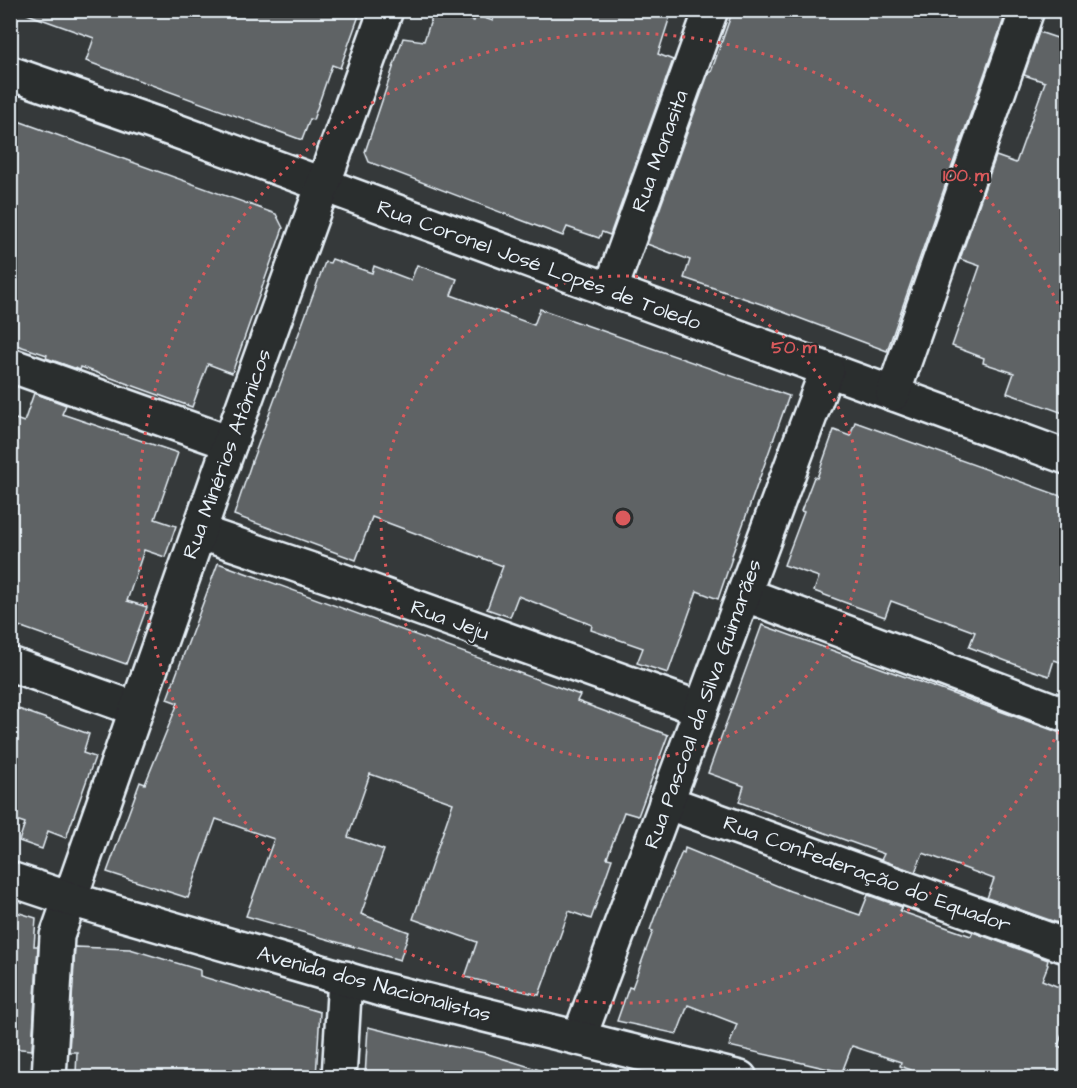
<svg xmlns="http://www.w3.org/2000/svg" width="1077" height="1088" viewBox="0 0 1077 1088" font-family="'Architects Daughter',sans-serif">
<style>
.building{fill:#5f6365;stroke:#e8f1f8;stroke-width:1.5}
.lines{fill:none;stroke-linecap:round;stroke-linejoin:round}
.minor-casing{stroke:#e8f1f8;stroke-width:38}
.secondary-casing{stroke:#e8f1f8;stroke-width:38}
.minor{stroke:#2a2d2e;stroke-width:33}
.secondary{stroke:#2a2d2e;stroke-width:33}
.ring{fill:none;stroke:#da5a5c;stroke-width:3;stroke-dasharray:3 6}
.labels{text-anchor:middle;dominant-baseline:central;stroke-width:4.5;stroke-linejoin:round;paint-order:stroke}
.street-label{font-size:21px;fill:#e8f1f8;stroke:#2a2d2e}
.centre{fill:#da5a5c;stroke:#2a2d2e;stroke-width:3}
.ring-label{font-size:18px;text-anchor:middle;font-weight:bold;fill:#da5a5c;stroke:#2a2d2e;stroke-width:4.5;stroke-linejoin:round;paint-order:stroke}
</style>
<rect width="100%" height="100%" fill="#35393a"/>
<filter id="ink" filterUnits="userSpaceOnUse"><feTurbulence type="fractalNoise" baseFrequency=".0167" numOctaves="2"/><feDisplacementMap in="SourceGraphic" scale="12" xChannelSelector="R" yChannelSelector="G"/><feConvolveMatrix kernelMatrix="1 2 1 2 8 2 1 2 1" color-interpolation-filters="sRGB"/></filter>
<g filter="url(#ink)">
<g class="building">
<path d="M28,10H361L340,68L332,65L313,120L310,119L302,140L86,61L94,38L27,14Z"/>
<path d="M495,10H672L658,54L673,60L610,235L602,232L599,238L567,227L563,236L369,162L365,152L403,38L424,41L433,14L443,18L446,11L474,21L476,15L493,21Z"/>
<path d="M733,10H1007L887,351L767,306L684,278L690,260L647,244L709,72H711Z"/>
<path d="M1063,31L1066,32V414L1007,393L1014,373L983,363L984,358L952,346L980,266L960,259L996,156L1016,163L1045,82L1024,75L1039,32L1060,39Z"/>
<path d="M10,118L276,214L283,228L232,373L208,364L192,407L81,367L80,370L46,358L47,355L10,343Z"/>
<path d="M332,259L372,273L374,266L411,280L417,265L457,279L451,295L534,325L540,309L789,396L731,558H732L718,599L697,591L668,673L637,663L643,648L591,630L592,625L518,596L510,617L487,609L503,566L372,517L356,560L234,515L252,461L325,262L330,263Z"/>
<path d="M34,393L66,405L62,414L178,453L155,519L176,526L165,557L144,550L127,601L147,607L126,664L10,623V417L24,422Z"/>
<path d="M855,422L1066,498V664L1054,660L1049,676L1022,667L969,647L975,632L891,601L885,617L849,604L814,591L819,577L784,565L804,512L801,511L806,498L814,477L817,478L834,430L850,436Z"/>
<path d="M218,563L580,695L577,701L668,735L638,816L624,812L607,858L612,859L591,919L569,911L539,995L465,977L477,942L413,919L453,803L370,774L348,837L384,850L361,914L409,932L400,960L246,916L274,839L216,819L188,898L107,872L140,782L145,784L178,703L167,699Z"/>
<path d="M762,625L1066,735V909L1061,924L987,898L994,879L923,853L915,872L881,860L884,854L739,802L744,786L708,773Z"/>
<path d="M10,706L89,734L83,753L95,757L66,838L48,831L42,849L19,841L25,823L10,818Z"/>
<path d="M685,848L790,891L860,915L868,895L902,907L900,911L971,936L973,932L1048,960L1047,964L1048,965L1042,980L1066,990V1023L1058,1046L1066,1049V1077H908L911,1070L900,1066L901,1062L852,1046L842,1072L729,1046L737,1024L688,1005L677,1034L617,1021L629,987L632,988L653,931L650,930L655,916L682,852L684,853Z"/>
<path d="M10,910L36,918L34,946H38L32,1050L10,1048Z"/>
<path d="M75,947L130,949L200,970V976L320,1012L316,1077H124V1076L76,1074L77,1052H69Z"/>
<path d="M368,1027L445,1046V1045L485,1053L543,1071L542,1077H365Z"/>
</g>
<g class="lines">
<defs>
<g id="minor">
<path d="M10,73L174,130L1066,457"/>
<path d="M610,291L711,10"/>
<path d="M10,365L230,443"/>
<path d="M893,394L1027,10"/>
<path d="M199,532L332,577L701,709"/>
<path d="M744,594L1066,715"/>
<path d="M10,664L136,709"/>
<path d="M666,802L1066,946"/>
<path d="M579,1038L827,370"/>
<path d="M49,1078L57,936L230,443L386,10"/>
<path d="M339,1078L345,978"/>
</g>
<path id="secondary" d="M10,879L70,899L380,989L740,1078"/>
</defs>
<use href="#minor" class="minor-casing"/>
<use href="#secondary" class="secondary-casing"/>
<use href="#minor" class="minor"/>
<use href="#secondary" class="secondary"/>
</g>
</g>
<g class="ring">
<circle cx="623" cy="518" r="242"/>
<path d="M1066 715A485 485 0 1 1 1066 321"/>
</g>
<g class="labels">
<g class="street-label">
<text transform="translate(660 151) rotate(-70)">Rua Monasita</text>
<text transform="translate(539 265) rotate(20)">Rua Coronel José Lopes de Toledo</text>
<text transform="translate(227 454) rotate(-70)">Rua Minérios Atômicos</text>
<text transform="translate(450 620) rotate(20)">Rua Jeju</text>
<text transform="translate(703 704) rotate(-70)">Rua Pascoal da Silva Guimarães</text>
<text transform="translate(867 874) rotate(20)">Rua Confederação do Equador</text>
<text transform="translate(374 984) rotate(15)">Avenida dos Nacionalistas</text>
</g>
</g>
<circle cx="623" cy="518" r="9" class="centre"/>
<g class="ring-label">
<text x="966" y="181">100 m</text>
<text x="794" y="353">50 m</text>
</g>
<rect width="1077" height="1088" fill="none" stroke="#2a2d2e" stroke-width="36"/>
<rect x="18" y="18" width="1041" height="1052" fill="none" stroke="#e8f1f8" stroke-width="2" filter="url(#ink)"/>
</svg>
